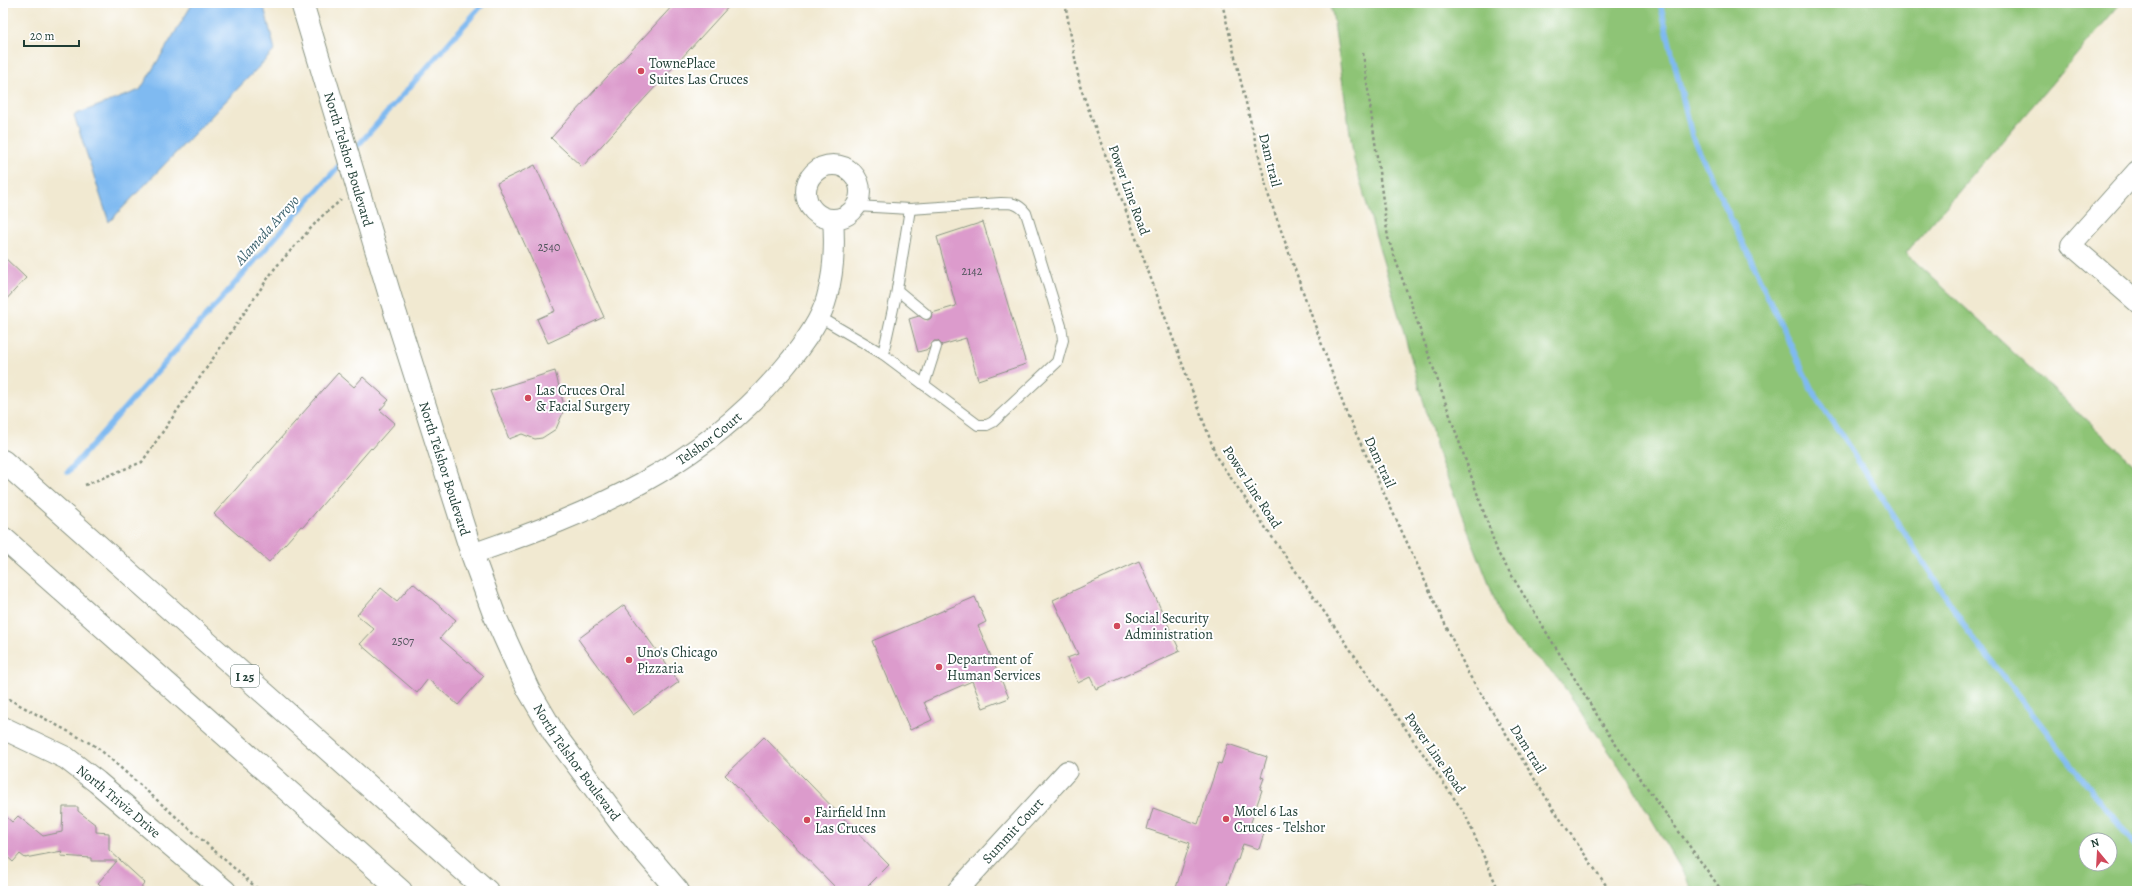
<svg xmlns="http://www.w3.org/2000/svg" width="2140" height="894" viewBox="0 0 2140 894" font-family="Alegreya,serif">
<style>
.green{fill:#8ec476;stroke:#568055;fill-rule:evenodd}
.water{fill:#7fbaf1;stroke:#4f7c92}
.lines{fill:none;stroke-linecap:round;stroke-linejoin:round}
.stream{stroke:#7fbaf1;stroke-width:5.5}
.building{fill:#dc9bcc}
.lane-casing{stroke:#889382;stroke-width:12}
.street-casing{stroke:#889382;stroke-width:22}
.secondary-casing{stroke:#889382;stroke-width:24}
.highway-casing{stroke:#889382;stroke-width:24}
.path{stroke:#889382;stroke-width:2.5;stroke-dasharray:3 3;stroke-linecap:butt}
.lane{stroke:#fff;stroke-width:10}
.street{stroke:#fff;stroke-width:20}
.secondary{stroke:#fff;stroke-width:22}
.highway{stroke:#fff;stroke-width:22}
.poi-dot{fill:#d1495b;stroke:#fff;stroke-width:1.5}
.labels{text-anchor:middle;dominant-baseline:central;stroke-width:4;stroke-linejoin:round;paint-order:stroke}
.number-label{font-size:12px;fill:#4e545a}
.shield{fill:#fff;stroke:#627771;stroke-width:1}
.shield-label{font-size:13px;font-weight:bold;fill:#1f3d34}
.poi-label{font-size:14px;fill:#1f3d34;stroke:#fff;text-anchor:start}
.street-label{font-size:14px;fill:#1f3d34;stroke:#fff}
.water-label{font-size:15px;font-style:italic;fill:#3c626d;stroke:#fff}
</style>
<rect width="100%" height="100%" fill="#fff"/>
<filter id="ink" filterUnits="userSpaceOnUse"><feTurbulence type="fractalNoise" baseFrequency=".025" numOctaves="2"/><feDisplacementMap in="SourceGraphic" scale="8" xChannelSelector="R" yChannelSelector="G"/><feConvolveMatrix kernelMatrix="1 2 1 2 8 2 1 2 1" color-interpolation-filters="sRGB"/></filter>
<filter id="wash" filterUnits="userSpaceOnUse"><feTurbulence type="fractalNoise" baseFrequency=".012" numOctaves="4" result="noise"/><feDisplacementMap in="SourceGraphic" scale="16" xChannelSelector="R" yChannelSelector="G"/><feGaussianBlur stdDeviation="0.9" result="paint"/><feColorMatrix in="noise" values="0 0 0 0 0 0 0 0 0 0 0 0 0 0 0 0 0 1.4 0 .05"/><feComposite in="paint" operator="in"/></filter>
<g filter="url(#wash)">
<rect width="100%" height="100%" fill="#f1e9d1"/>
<path class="green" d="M1331,3H2121L1906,253L2137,467V891H1694L1628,779L1558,678L1504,627L1489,584L1441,462L1354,160ZM2086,840H2110V864H2086Z"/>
<path class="water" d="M193,3H263L275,50L109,222L74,115L140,90Z"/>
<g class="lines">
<g class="stream">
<path d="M1660,3L1692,136L1811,388L1968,631L2137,848"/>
<path d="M353,151L484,3"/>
<path d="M68,472L344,160"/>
</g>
</g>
<g id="blocks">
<g class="building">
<path d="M675,3H732L582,167L551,138Z"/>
<path d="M535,165L604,317L548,343L537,319L555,311L497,183Z"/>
<path d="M983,222L1026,364L978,380L966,338L942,345L938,341H934L929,349L918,352L909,319L919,316L928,320L931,318L932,313L956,306L937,237Z"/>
<path d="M3,256L26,278L3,303Z"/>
<path d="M555,371L564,406L562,415L556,429L542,438L535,439L522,434L509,439L490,391Z"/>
<path d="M338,373L354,387L363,377L389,400L380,410L395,423L372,449L371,448L303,527L301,526L269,562L214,514Z"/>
<path d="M1139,561L1180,651L1096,689L1090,677L1078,683L1067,658L1078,654L1053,600Z"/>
<path d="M413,583L456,620L440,638L484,676L458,705L428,679L417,693L360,644L374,629L357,615L381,588L397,601Z"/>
<path d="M975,597L986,622L978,626L1009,698L983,708L972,681L924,702L932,720L910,730L872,641Z"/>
<path d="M624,605L679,682L633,715L578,639Z"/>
<path d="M764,737L889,865L863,891H839L725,775Z"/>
<path d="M1228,744L1267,757L1261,777L1264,778L1260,789L1262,790L1249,828L1264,833L1259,849L1243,844L1238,860H1236L1225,891H1175L1190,843L1147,829L1153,808L1198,824L1218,763L1221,764Z"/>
<path d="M63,807H78V811L96,825V832L109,833V850L145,883L138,891H107L98,883L117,861H91V858L61,856L62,851L25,858L20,854L13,862L3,853V814L12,822L18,816L43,836L62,832Z"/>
</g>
</g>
</g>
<g filter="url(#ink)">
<use href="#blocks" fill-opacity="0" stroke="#889382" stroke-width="1"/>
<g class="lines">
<defs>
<g id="lane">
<path d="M897,290L926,314"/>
<path d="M818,316L883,354L978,425H987L993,422L1057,362L1063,340L1061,326L1026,213C1018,203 1012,203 1001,203L910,209L856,206"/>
<path d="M883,354L896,295L910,209"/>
<path d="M924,385L936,347"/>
</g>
<g id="street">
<circle cx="833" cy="192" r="27"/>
<path d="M2137,171L2071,245L2137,302"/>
<path id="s1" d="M472,554C591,513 700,468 783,369C799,350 821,322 827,297C834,272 835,245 833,219"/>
<path id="s2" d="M957,891L1067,771"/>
</g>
<g id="secondary">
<path id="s3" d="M302,3L391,299L472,554L494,614L528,689L555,735L623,826L678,891"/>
<path id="s4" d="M3,728L66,758L97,782L225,891"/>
</g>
<g id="highway">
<path d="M3,461L487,891"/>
<path d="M3,538L401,891"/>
</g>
</defs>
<use href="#lane" class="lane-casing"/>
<use href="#street" class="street-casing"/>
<use href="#secondary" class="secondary-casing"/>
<use href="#highway" class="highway-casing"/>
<g class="path">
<path d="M1065,3L1080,86L1217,458L1465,814L1499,891"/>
<path d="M1222,3L1268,194L1346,412L1468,673L1554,810L1610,891"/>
<path d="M1363,53L1388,238L1498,553L1611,738L1722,891"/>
<path d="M85,485L142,462L275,268L321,217L341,200"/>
<path d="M3,696L97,747L260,891"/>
</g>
<use href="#lane" class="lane"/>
<use href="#street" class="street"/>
<use href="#secondary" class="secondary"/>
<use href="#highway" class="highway"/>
</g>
</g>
<g class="poi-dot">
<circle cx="641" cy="71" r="4"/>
<circle cx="528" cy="398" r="4"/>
<circle cx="1117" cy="626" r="4"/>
<circle cx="629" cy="660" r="4"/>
<circle cx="939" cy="667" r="4"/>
<circle cx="1226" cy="819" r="4"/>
<circle cx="807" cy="820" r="4"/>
</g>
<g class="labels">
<g class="number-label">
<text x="549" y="247">2540</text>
<text x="972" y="271">2142</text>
<text x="403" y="641">2507</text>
</g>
<rect class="shield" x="231" y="665" width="28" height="22" rx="3"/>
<g class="shield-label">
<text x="245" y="676">I 25</text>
</g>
<g class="poi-label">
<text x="649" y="63">TownePlace<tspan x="649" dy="16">Suites Las Cruces</tspan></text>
<text x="536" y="390">Las Cruces Oral<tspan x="536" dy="16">&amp; Facial Surgery</tspan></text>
<text x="1125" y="618">Social Security<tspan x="1125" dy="16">Administration</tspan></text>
<text x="637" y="652">Uno's Chicago<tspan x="637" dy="16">Pizzaria</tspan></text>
<text x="947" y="659">Department of<tspan x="947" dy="16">Human Services</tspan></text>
<text x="1234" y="811">Motel 6 Las<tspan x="1234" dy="16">Cruces - Telshor</tspan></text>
<text x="815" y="812">Fairfield Inn<tspan x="815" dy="16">Las Cruces</tspan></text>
</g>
<g class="street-label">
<text stroke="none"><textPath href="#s3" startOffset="163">North Telshor Boulevard</textPath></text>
<text transform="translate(1270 160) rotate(76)">Dam trail</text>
<text transform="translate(1129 190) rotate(70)">Power Line Road</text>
<text stroke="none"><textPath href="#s1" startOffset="265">Telshor Court</textPath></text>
<text transform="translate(1380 462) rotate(65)">Dam trail</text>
<text stroke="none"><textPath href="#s3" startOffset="487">North Telshor Boulevard</textPath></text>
<text transform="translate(1252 487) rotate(57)">Power Line Road</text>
<text transform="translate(1528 749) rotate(58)">Dam trail</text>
<text transform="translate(1435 753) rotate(55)">Power Line Road</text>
<text stroke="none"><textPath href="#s3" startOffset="811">North Telshor Boulevard</textPath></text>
<text stroke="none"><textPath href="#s4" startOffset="138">North Triviz Drive</textPath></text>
<text stroke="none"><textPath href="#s2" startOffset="82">Summit Court</textPath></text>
</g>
<g class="water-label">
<text transform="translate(267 230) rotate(-48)">Alameda Arroyo</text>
</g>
</g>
<rect width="2140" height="894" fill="none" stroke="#fff" stroke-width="16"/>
<g transform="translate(2098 852) rotate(342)"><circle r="19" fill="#ffffff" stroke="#a5b1ae"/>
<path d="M0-3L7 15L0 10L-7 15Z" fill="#d1495b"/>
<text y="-6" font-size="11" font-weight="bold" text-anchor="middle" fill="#1f3d34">N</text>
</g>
<path d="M24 40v6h55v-6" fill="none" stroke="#1f3d34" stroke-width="2"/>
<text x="30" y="40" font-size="12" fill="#1f3d34" stroke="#ffffff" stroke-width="3" paint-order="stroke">20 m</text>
</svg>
